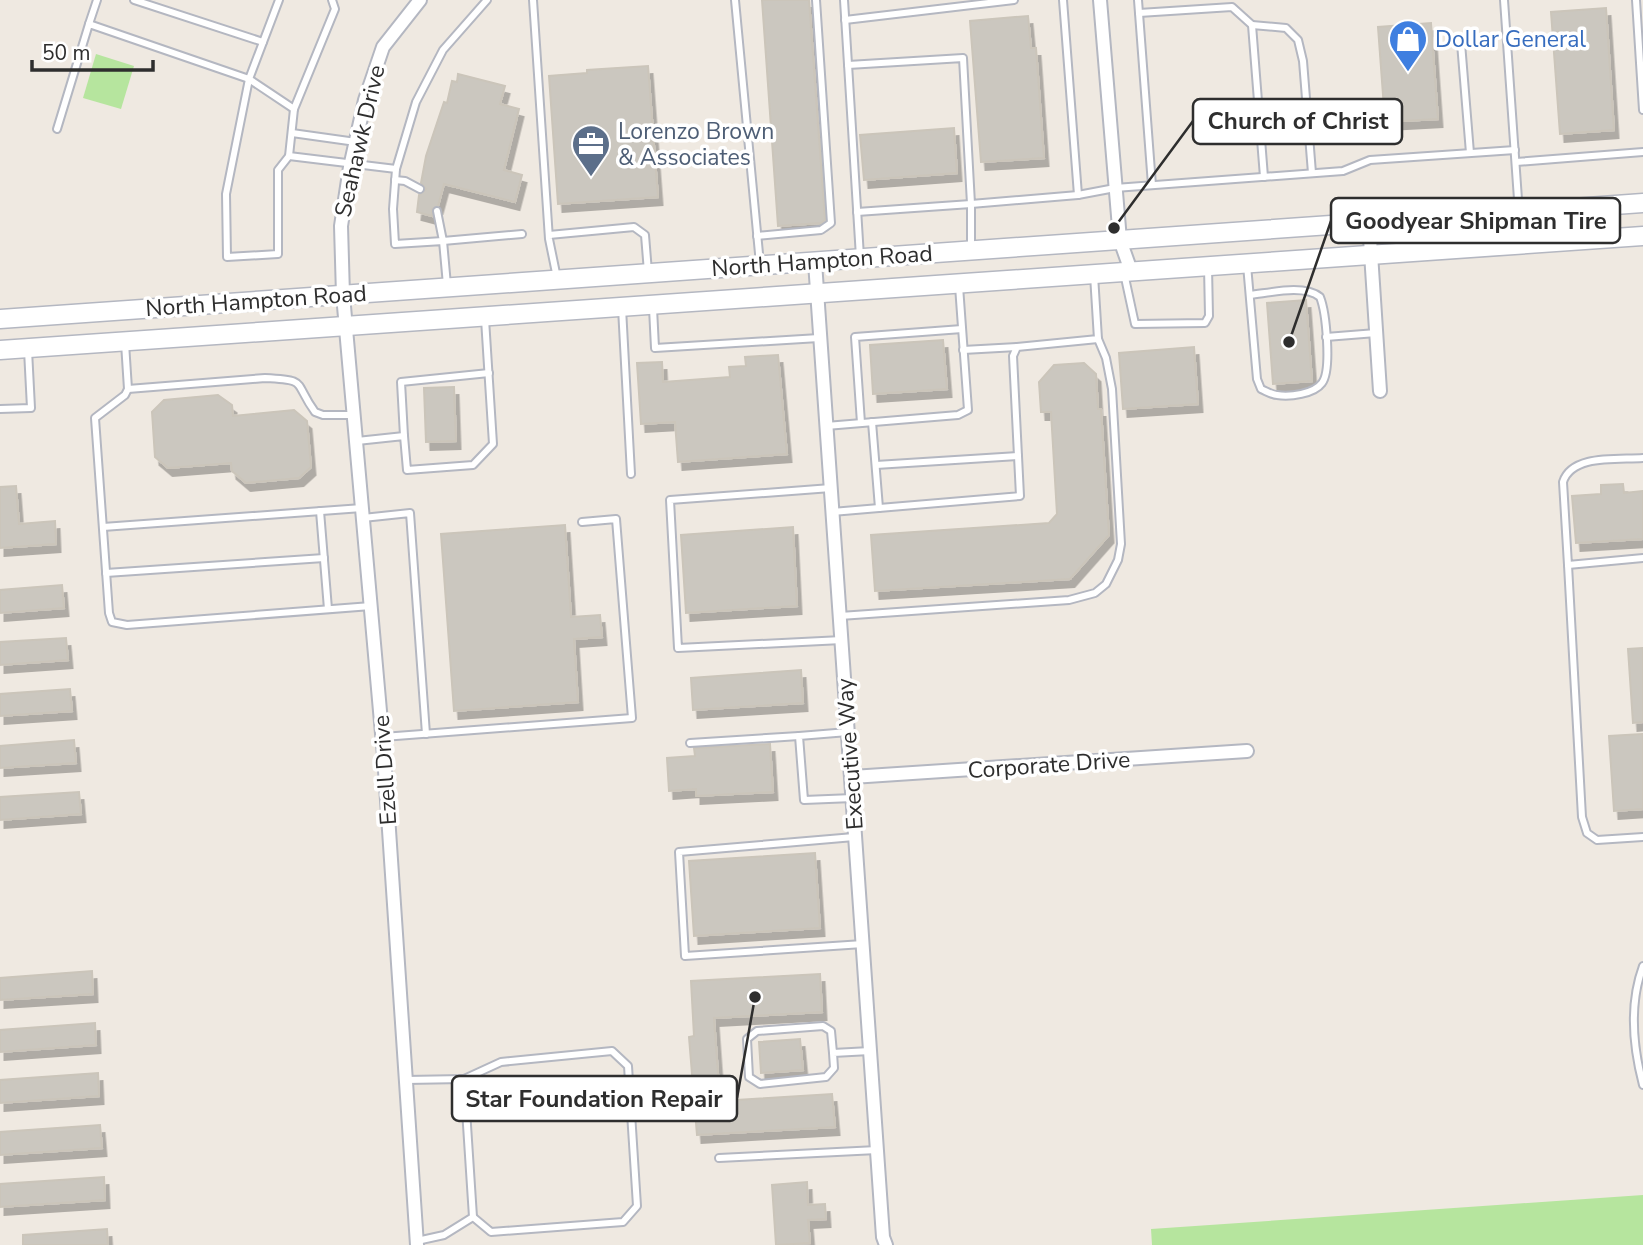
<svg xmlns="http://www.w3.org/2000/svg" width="1643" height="1245" viewBox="0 0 1643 1245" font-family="'Nunito Sans',sans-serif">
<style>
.grass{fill:#b6e59e}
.building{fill:#cbc7bf;stroke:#cbc5ba;stroke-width:2;filter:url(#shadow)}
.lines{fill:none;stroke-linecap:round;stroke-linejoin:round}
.service-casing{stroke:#b4b7c1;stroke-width:10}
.minor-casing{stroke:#b4b7c1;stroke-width:16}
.secondary-casing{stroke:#b4b7c1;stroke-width:21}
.service{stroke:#fff;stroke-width:6}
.minor{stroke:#fff;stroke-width:12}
.secondary{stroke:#fff;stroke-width:18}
.labels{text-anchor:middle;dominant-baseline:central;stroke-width:7;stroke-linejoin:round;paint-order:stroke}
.shop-label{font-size:23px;fill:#366cbe;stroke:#fff;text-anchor:start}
.service-label{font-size:23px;fill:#4e5e75;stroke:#fff;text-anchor:start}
.street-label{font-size:23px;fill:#2e2e2e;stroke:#fff}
.leader{fill:none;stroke:#2e2e2e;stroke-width:2.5}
.callout-dot{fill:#2e2e2e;stroke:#fff;stroke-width:2.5}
.callout{fill:#fff;stroke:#2e2e2e;stroke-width:2.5}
.callout-label{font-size:24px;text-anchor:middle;font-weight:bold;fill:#2e2e2e}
</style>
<defs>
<filter id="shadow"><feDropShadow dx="4.5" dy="8" stdDeviation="0" flood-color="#0004"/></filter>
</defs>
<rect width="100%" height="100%" fill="#efe9e1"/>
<g class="grass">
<path d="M96,54L134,66L121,109L83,98Z"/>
<path d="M1643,1195V1245H1152L1151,1229Z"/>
</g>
<g class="building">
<path d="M762,0H809L825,220L821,223L778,226Z"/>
<path d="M1606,8L1614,130L1560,134L1551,12Z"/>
<path d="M1028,16L1031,48H1036L1044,158L981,162L970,21Z"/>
<path d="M1431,23L1438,119L1385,122L1378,27Z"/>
<path d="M648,66L658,197L558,204L549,76L587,73V70Z"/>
<path d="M458,74L505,86L500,104L519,109L504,170L522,175L515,202L444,184L438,206L432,209V216L417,212L419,195L426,189L421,183L426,156L444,102L447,103L452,81L457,82Z"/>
<path d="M954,128L957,173L864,180L860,135Z"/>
<path d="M1306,300L1312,381L1273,384L1267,303Z"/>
<path d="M943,340L947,389L873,394L870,345Z"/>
<path d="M1194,347L1198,404L1123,409L1119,353Z"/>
<path d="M778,355L787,454L678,462L675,422L641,424L637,363L662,362L663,382L730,377L729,367L746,366L745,357Z"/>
<path d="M1084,363L1096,374L1098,409H1101L1109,535L1070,579L875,591L871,535L1049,523L1057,514L1051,412H1041L1039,382L1054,365Z"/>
<path d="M454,387L456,441L426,442L424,388Z"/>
<path d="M218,395L232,405L233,416L294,410L307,421L311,467L299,478L246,483L232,471L231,463L168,468L155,457L152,412L164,400Z"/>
<path d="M1623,484L1624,493L1643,491V539L1576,543L1572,496L1601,494V485Z"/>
<path d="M16,486L19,524L55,521L56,544L0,548V487Z"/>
<path d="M565,525L571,617L600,615L602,637L574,639L578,702L454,711L441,534Z"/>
<path d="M793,527L797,606L686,613L681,535Z"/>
<path d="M62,585L64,608L0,613V590Z"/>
<path d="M66,638L68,660L0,665V642Z"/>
<path d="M1643,648V722L1633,723L1628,649Z"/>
<path d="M801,670L803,703L693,710L691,678Z"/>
<path d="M70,689L72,711L0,716V694Z"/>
<path d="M1643,734V809L1614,811L1609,736Z"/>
<path d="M74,740L76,763L0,768V746Z"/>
<path d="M770,744L773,792L696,796V789L669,791L667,758L695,756L694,748Z"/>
<path d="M79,792L81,814L0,820V797Z"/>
<path d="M815,853L820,928L694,936L689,861Z"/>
<path d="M92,971L93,994L0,1000V978Z"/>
<path d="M820,974L822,1012L714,1018L720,1101L832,1094L835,1127L697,1135L689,1037L694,1036L691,981Z"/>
<path d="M95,1023L96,1045L0,1052V1030Z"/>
<path d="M800,1039L803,1070L761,1073L759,1042Z"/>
<path d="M98,1073L99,1096L0,1103V1080Z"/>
<path d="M100,1125L102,1148L0,1155V1132Z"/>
<path d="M104,1177L105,1200L0,1207V1184Z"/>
<path d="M807,1182L808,1205L825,1204L826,1219L808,1220L810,1243L776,1245L772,1185Z"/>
<path d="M107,1229L108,1245H23V1235Z"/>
</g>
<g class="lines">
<defs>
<g id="service">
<path d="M134,0L263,42"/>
<path d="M279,0L249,79L226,194L227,257L278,254V170L289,156L294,109"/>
<path d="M533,0L549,239L557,278"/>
<path d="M735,0L760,264"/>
<path d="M844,0L860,257"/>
<path d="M1063,0L1078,195"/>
<path d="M1138,0L1152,185"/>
<path d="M1504,0L1521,242"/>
<path d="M1636,0L1643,110"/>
<path d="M1139,13L1232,7L1252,25L1264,177"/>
<path d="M845,20L1014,0"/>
<path d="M89,24L97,0"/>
<path d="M1252,25L1286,28L1298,40L1303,61L1312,173"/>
<path d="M1461,43L1470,153"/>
<path d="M848,65L963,58L971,204L1078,195L1115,188L1343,171L1370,160L1515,150"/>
<path d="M57,129L89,24L249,79L294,109L335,9L332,0"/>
<path d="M292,133L356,142"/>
<path d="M289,156L396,169L393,209L395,244L443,241L447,285"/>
<path d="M1516,162L1643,152"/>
<path d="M396,169L416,102L443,50L487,0"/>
<path d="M395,180L405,181L420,189"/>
<path d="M437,211L443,241L522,234"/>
<path d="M857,212L971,204V249"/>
<path d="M549,235L634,227L645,235L648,272"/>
<path d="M757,236L821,230L831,223L816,0"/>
<path d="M1247,265L1257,379L1261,389C1266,391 1272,395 1277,395C1290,397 1314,394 1322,383C1332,370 1326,312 1320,297C1304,284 1269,293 1250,295"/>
<path d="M1124,273L1135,324L1205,323L1209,316L1208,267"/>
<path d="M622,308L631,474"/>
<path d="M653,308L655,348L819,338"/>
<path d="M1326,337L1376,333"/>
<path d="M125,343L128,389L125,395L95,418L109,613L112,622L127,625L371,606"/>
<path d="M963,350L1017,347"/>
<path d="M128,389L265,378C309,380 293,382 315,412L323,415H354"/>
<path d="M0,409L31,408L28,350"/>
<path d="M872,422L879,508"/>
<path d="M861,423L855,337L962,329"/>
<path d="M826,426L958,415L968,410L959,286"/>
<path d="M404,436L401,382L489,373"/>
<path d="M357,441L404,436L407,470L473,465L493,444L485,319"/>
<path d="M1643,458C1618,460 1572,454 1563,482L1568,565L1643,558"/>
<path d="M876,465L1018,456"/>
<path d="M831,488L670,500L678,648L842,640"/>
<path d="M320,511L328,609"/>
<path d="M832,512L1020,496L1013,356L1017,347L1098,339L1094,275"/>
<path d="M363,518L410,513L426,734"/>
<path d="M103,527L362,508"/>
<path d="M1568,565L1582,817L1587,833L1597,840L1643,837"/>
<path d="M106,573L324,558"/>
<path d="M840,616L1069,600L1095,593L1106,584L1118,560L1121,544L1112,389L1106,358L1098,339"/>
<path d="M848,732L799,736L804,800L853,798"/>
<path d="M383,737L632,718L616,519L582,522"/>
<path d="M690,743L799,736"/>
<path d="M854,837L679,852L685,956L863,944"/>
<path d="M1643,966C1629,1004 1633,1047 1643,1085"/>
<path d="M833,1053L834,1068L826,1077L760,1084L749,1077L747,1039L757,1031L823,1026L831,1031L833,1053L870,1051"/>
<path d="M464,1079L501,1062L612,1051L628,1066L637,1206L623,1222L491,1232L473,1217"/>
<path d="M406,1080L464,1079L473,1217L444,1235L417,1241"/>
<path d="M719,1158L877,1150"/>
</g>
<g id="minor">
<path d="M1100,0L1120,240L1131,271"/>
<path d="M1369,223L1380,391"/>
<path d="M815,262L883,1237L886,1245"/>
<path d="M852,777L1247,751"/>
<path d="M417,1245L384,756L343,295L341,226L350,167L365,100L383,47L420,0"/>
</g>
<g id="secondary">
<path d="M0,319L1643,203"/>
<path d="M0,350L1643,236"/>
</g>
</defs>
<use href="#service" class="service-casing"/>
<use href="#minor" class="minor-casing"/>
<use href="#secondary" class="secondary-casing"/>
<use href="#service" class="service"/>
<use href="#minor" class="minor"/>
<use href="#secondary" class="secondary"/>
</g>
<defs>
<symbol id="shop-pin" viewBox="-11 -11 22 30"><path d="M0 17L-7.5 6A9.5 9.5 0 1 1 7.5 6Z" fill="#3f7fe0" stroke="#fff"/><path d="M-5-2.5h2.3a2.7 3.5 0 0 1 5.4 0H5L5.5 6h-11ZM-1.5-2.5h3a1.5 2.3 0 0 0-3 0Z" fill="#fff"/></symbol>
<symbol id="office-pin" viewBox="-11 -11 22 30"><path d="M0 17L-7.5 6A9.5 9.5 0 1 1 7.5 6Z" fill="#5c6f8a" stroke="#fff"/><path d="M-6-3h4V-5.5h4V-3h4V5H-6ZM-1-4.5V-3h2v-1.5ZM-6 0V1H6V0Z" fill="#fff"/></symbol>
</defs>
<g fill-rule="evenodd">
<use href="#shop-pin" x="1386" y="17" width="44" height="60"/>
<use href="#office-pin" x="569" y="122" width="44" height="60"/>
</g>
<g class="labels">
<g class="shop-label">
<text x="1435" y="39">Dollar General</text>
</g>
<g class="service-label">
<text x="618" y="131">Lorenzo Brown<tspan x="618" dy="26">&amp; Associates</tspan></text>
</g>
<g class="street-label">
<text transform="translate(360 141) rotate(-77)">Seahawk Drive</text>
<text transform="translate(822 261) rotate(-4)">North Hampton Road</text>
<text transform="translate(256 301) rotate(-4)">North Hampton Road</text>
<text transform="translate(850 754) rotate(-94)">Executive Way</text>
<text transform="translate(1049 765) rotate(-4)">Corporate Drive</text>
<text transform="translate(385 770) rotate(-94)">Ezell Drive</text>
</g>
</g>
<path class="leader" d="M1114 228L1193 121M1289 342L1331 221M755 997L737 1098"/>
<g class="callout-dot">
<circle cx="1114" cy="228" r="7"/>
<circle cx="1289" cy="342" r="7"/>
<circle cx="755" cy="997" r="7"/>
</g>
<g class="callout">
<rect x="1193" y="99" width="209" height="45" rx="7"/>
<rect x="1331" y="198" width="289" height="45" rx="7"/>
<rect x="452" y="1076" width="285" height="45" rx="7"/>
</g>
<g class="callout-label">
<text x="1298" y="129">Church of Christ</text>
<text x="1476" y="229">Goodyear Shipman Tire</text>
<text x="594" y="1107">Star Foundation Repair</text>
</g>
<path d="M32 60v10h121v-10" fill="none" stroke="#2e2e2e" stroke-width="3.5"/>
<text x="42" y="60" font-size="21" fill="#2e2e2e" stroke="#ffffff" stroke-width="5" paint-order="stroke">50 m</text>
</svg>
